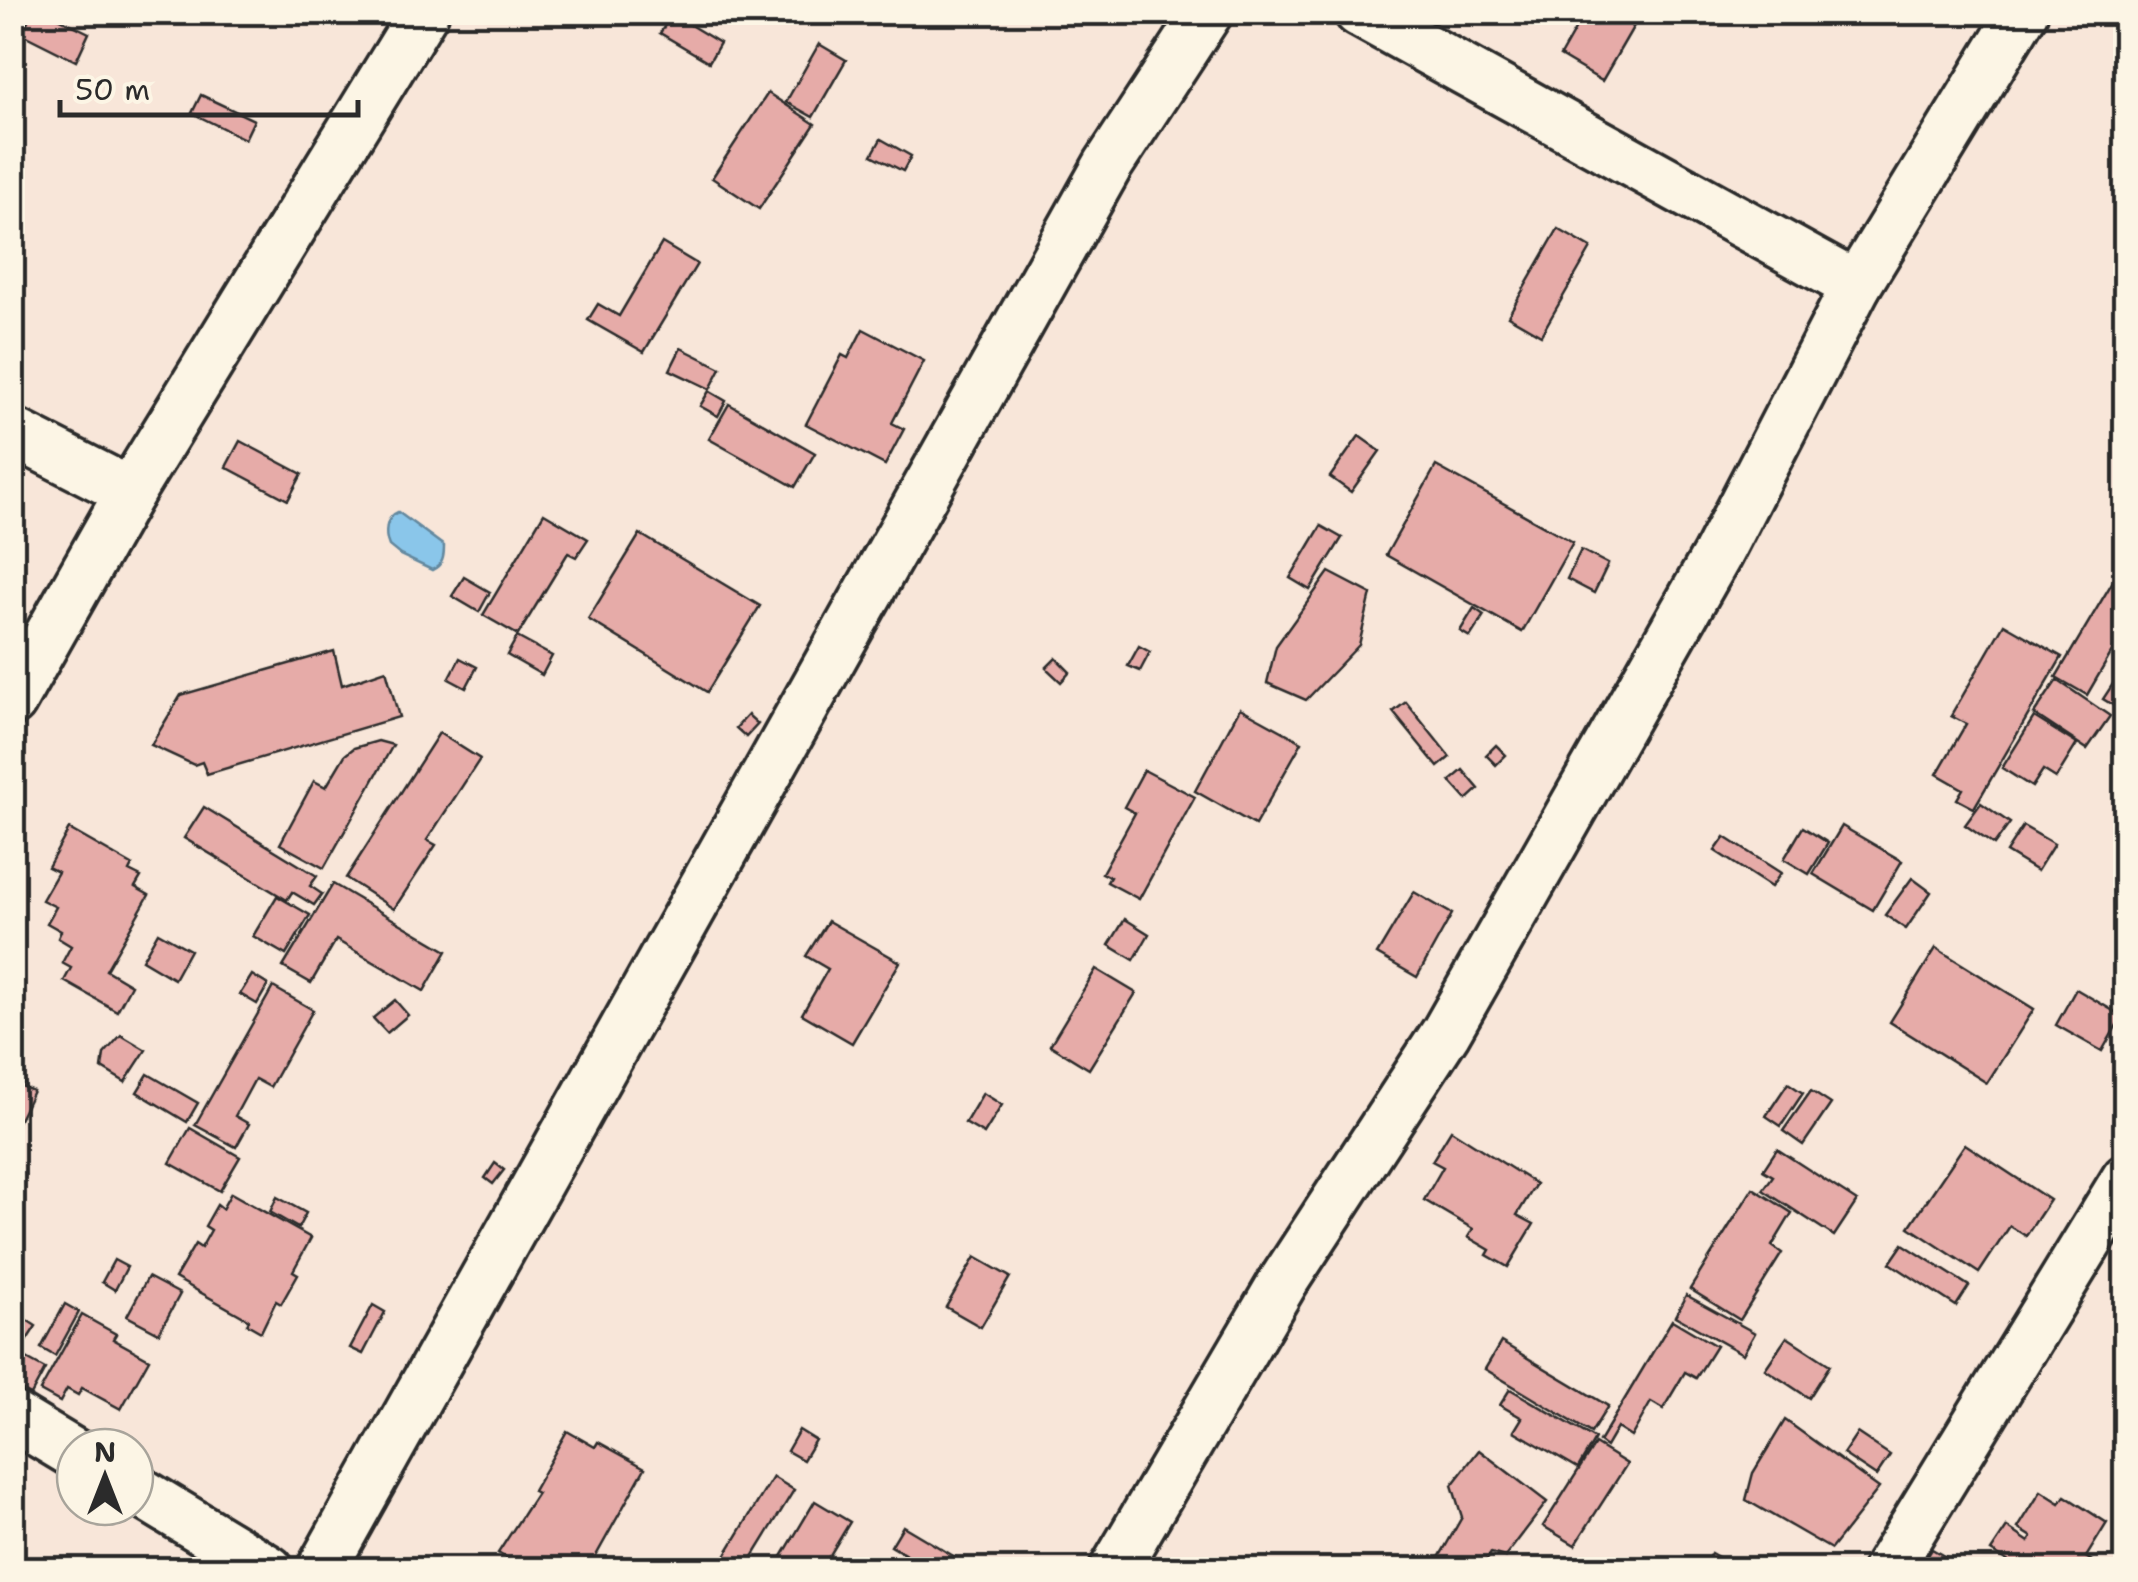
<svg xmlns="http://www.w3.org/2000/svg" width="2138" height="1582" viewBox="0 0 2138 1582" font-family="'Shantell Sans',sans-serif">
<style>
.water{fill:#8ac6ea;stroke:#64889e;stroke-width:2.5}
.building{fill:#e6aba8;stroke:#2b2b2b;stroke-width:2.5}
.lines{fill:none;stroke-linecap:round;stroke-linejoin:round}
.street-casing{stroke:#2b2b2b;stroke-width:55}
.street{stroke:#fcf5e5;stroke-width:48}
</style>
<rect width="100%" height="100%" fill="#f8e6d9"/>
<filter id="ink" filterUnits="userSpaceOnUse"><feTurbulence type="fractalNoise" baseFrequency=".01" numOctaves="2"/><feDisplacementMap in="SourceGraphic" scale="20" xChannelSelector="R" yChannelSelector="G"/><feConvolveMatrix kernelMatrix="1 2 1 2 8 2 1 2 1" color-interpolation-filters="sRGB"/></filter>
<g filter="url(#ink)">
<path class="water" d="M398,512L444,546C444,557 443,565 432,570L400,555L389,546C384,534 385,517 398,512Z"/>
<g class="building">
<path d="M32,12H46L89,33L76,61L22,34Z"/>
<path d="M1585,12H1632L1639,17L1602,81L1560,56Z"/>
<path d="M672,14L720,43L709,62L660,33Z"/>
<path d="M819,44L846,60L813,117L786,102Z"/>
<path d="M768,93L815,124L759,209L712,178Z"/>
<path d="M201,95L254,120L245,139L192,113Z"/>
<path d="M881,139L911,156L903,171L872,155Z"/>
<path d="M1558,229L1591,248L1541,335L1508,316Z"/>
<path d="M662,243L697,264L644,352L588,320L598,304L619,316Z"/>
<path d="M863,329L924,361L892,423L904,429L885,465L806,424L842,355L848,358Z"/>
<path d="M681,348L721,368L710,389L670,370Z"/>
<path d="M709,391L726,401L718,416L700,406Z"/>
<path d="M729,404L815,453L795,487L709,439Z"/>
<path d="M1359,436L1380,451L1351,492L1330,477Z"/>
<path d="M240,441L302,474L288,500L226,467Z"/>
<path d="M1436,466L1573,542L1522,632L1386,555Z"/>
<path d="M544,513L588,539L576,557L568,553L518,635L483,615Z"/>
<path d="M1321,526L1342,538L1310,590L1290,578Z"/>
<path d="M640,534L760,606L707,692L588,619Z"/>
<path d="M1581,550L1608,564L1594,593L1567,579Z"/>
<path d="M2119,571L2126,575V635L2123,633L2087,695L2056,677Z"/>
<path d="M1329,572L1371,594L1359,645L1306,700L1267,683L1276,646Z"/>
<path d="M464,577L490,592L479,612L452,596Z"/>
<path d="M1474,608L1484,615L1470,637L1460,631Z"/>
<path d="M2004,624L2062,657L1974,808L1957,799L1963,789L1937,774L1966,724L1951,716Z"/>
<path d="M517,637L552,656L542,675L507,655Z"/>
<path d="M1139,646L1150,652L1140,671L1128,666Z"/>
<path d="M334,651L342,685L386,670L399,717L207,774L202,762L194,765L151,745L181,695Z"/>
<path d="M460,658L477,667L466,688L449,679Z"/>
<path d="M1056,658L1070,672L1061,682L1046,668Z"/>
<path d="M2122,670L2126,672V713L2103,699Z"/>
<path d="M2057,680L2110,716L2087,749L2034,714Z"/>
<path d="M1406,702L1450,757L1438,767L1393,712Z"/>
<path d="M1240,708L1302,742L1255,825L1195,791Z"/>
<path d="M748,715L758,724L746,737L736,728Z"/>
<path d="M2034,717L2077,744L2056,778L2043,770L2032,787L2002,768Z"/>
<path d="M439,733L480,759L427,840L436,845L394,909L346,878Z"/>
<path d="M378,741L393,745L324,868L280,844L314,781L326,787L345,755L354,748Z"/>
<path d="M1496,745L1506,755L1496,765L1486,755Z"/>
<path d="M1144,770L1195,797L1139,899L1107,882L1110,877L1102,873L1135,813L1124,807Z"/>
<path d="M1463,770L1479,789L1467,800L1450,781Z"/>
<path d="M1981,803L2010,823L1994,845L1965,825Z"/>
<path d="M204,807L317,876L310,886L322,894L314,905L292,892L287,900L184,838Z"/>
<path d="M1842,826L1902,861L1873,910L1813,874Z"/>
<path d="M2023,826L2054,844L2037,871L2006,852Z"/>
<path d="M1803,827L1828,843L1809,874L1784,859Z"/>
<path d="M69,829L132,865L129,871L141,877L135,887L149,895L106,970L131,985L117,1011L64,981L71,968L62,963L71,946L58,938L61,931L47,923L56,907L42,900L58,872L48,867Z"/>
<path d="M1725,837L1781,873L1771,887L1715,851Z"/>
<path d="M1912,878L1931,892L1906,929L1885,915Z"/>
<path d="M333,884L447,951L424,991L336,940L311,983L283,967Z"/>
<path d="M1414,892L1452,914L1417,977L1377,954Z"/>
<path d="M277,896L310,915L286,955L253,936Z"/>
<path d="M1125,919L1149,934L1134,960L1109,945Z"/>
<path d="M828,921L900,962L852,1043L802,1014L828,969L806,956Z"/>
<path d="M158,932L190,950L174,979L142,960Z"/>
<path d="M1936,948L2034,1009L1987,1083L1890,1022Z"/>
<path d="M1096,969L1136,993L1089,1069L1050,1045Z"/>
<path d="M252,975L268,985L257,1004L240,994Z"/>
<path d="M273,987L313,1010L270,1087L255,1079L235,1116L249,1124L236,1147L195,1125Z"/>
<path d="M2076,989L2122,1016L2102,1051L2056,1025Z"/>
<path d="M395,1000L408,1015L387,1033L373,1018Z"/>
<path d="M121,1035L146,1050L125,1082L102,1068L104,1054Z"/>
<path d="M12,1066L23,1074V1087L33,1091L12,1134Z"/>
<path d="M148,1074L198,1103L187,1122L137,1092Z"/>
<path d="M1788,1083L1803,1093L1781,1126L1766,1116Z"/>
<path d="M1811,1091L1831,1104L1803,1145L1783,1131Z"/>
<path d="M983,1093L1002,1105L984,1134L965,1123Z"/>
<path d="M190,1128L240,1157L220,1191L170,1163Z"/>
<path d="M1451,1130L1536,1184L1517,1215L1534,1224L1508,1267L1487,1255L1490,1250L1468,1237L1473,1229L1424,1200L1443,1167L1432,1161Z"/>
<path d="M1965,1144L2050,1200L2026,1236L2010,1226L1979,1273L1909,1227Z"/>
<path d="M1777,1149L1857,1201L1834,1236L1763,1190L1773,1176L1763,1170Z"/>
<path d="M495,1163L504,1170L493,1184L485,1178Z"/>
<path d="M1753,1188L1792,1213L1772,1246L1782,1253L1740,1320L1690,1289Z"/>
<path d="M231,1193L311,1238L293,1271L298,1274L281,1304L276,1301L261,1332L247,1324L249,1320L175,1278L195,1244L201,1248L211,1230L205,1226L217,1205L222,1209Z"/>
<path d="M277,1197L306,1213L298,1228L270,1212Z"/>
<path d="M1903,1244L1969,1286L1956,1306L1890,1263Z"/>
<path d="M975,1257L1010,1277L981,1327L946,1307Z"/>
<path d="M114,1260L127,1267L115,1290L102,1282Z"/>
<path d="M148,1277L180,1294L159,1333L127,1316Z"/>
<path d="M1686,1295L1755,1333L1743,1354L1675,1316Z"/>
<path d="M65,1304L79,1312L55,1356L41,1348Z"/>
<path d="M373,1305L385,1312L363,1354L350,1348Z"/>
<path d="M19,1315L36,1326L19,1352L12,1348V1325Z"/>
<path d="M82,1315L116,1334L113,1339L149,1359L121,1409L82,1388L78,1395L67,1389L60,1402L40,1391Z"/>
<path d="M1672,1320L1716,1346L1696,1378L1685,1372L1663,1409L1651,1402L1631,1437L1617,1428L1606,1447L1599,1442Z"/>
<path d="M1787,1337L1830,1365L1809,1398L1765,1369Z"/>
<path d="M1501,1342L1608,1406L1591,1433L1485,1369Z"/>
<path d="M12,1351L45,1369L31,1395L12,1385Z"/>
<path d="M1510,1389L1595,1439L1578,1468L1514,1431L1522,1418L1500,1405Z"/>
<path d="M1785,1420L1879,1488L1831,1549L1746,1500L1753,1473Z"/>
<path d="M799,1430L815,1440L803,1460L787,1451Z"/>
<path d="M567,1431L595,1447L598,1442L645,1468L588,1570H525L498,1553L537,1493L533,1491Z"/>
<path d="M1857,1433L1890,1455L1876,1476L1843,1454Z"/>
<path d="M1595,1444L1627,1464L1575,1545L1543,1526Z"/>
<path d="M1479,1450L1547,1502L1505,1557L1491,1553L1481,1570H1432L1462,1517L1452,1485Z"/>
<path d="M773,1477L794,1490L745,1570H741L723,1559Z"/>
<path d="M2041,1491L2060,1503L2065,1496L2107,1523L2086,1557L2106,1570H2008L2012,1564L1991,1551L2007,1527L2029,1542L2032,1537L2018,1528Z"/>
<path d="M815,1501L850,1522L821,1570H774Z"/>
<path d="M903,1526L977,1570H932L891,1546Z"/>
<path d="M1932,1549L1956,1563L1952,1570H1919Z"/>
<path d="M1711,1553L1741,1570H1702Z"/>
</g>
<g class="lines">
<defs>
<g id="street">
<path d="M1359,12L1856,286"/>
<path d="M12,432L130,492"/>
<path d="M12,701L130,492L424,12"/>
<path d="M12,1416L75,1454"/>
<path d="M135,1489L269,1570"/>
<path d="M321,1570L1108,165L1208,12"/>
<path d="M1114,1570L1283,1282L1446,1032L1717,555L1856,286L2023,12"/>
<path d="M1887,1570L2126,1179"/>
</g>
</defs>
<use href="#street" class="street-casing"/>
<use href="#street" class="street"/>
</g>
</g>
<rect width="2138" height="1582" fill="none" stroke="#fcf5e5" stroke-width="50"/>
<rect x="25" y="25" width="2088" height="1532" fill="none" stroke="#2b2b2b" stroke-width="4" filter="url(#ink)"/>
<g transform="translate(105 1477)"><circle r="48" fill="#fcf5e5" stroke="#a8a49b" stroke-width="2.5"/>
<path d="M0-8L18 38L0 25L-18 38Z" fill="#2b2b2b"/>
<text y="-15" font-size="28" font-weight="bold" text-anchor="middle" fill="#2b2b2b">N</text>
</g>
<path d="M60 100v15h298v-15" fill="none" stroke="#2b2b2b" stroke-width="5"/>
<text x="75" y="100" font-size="30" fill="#2b2b2b" stroke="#fcf5e5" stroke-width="8" paint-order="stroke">50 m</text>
</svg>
